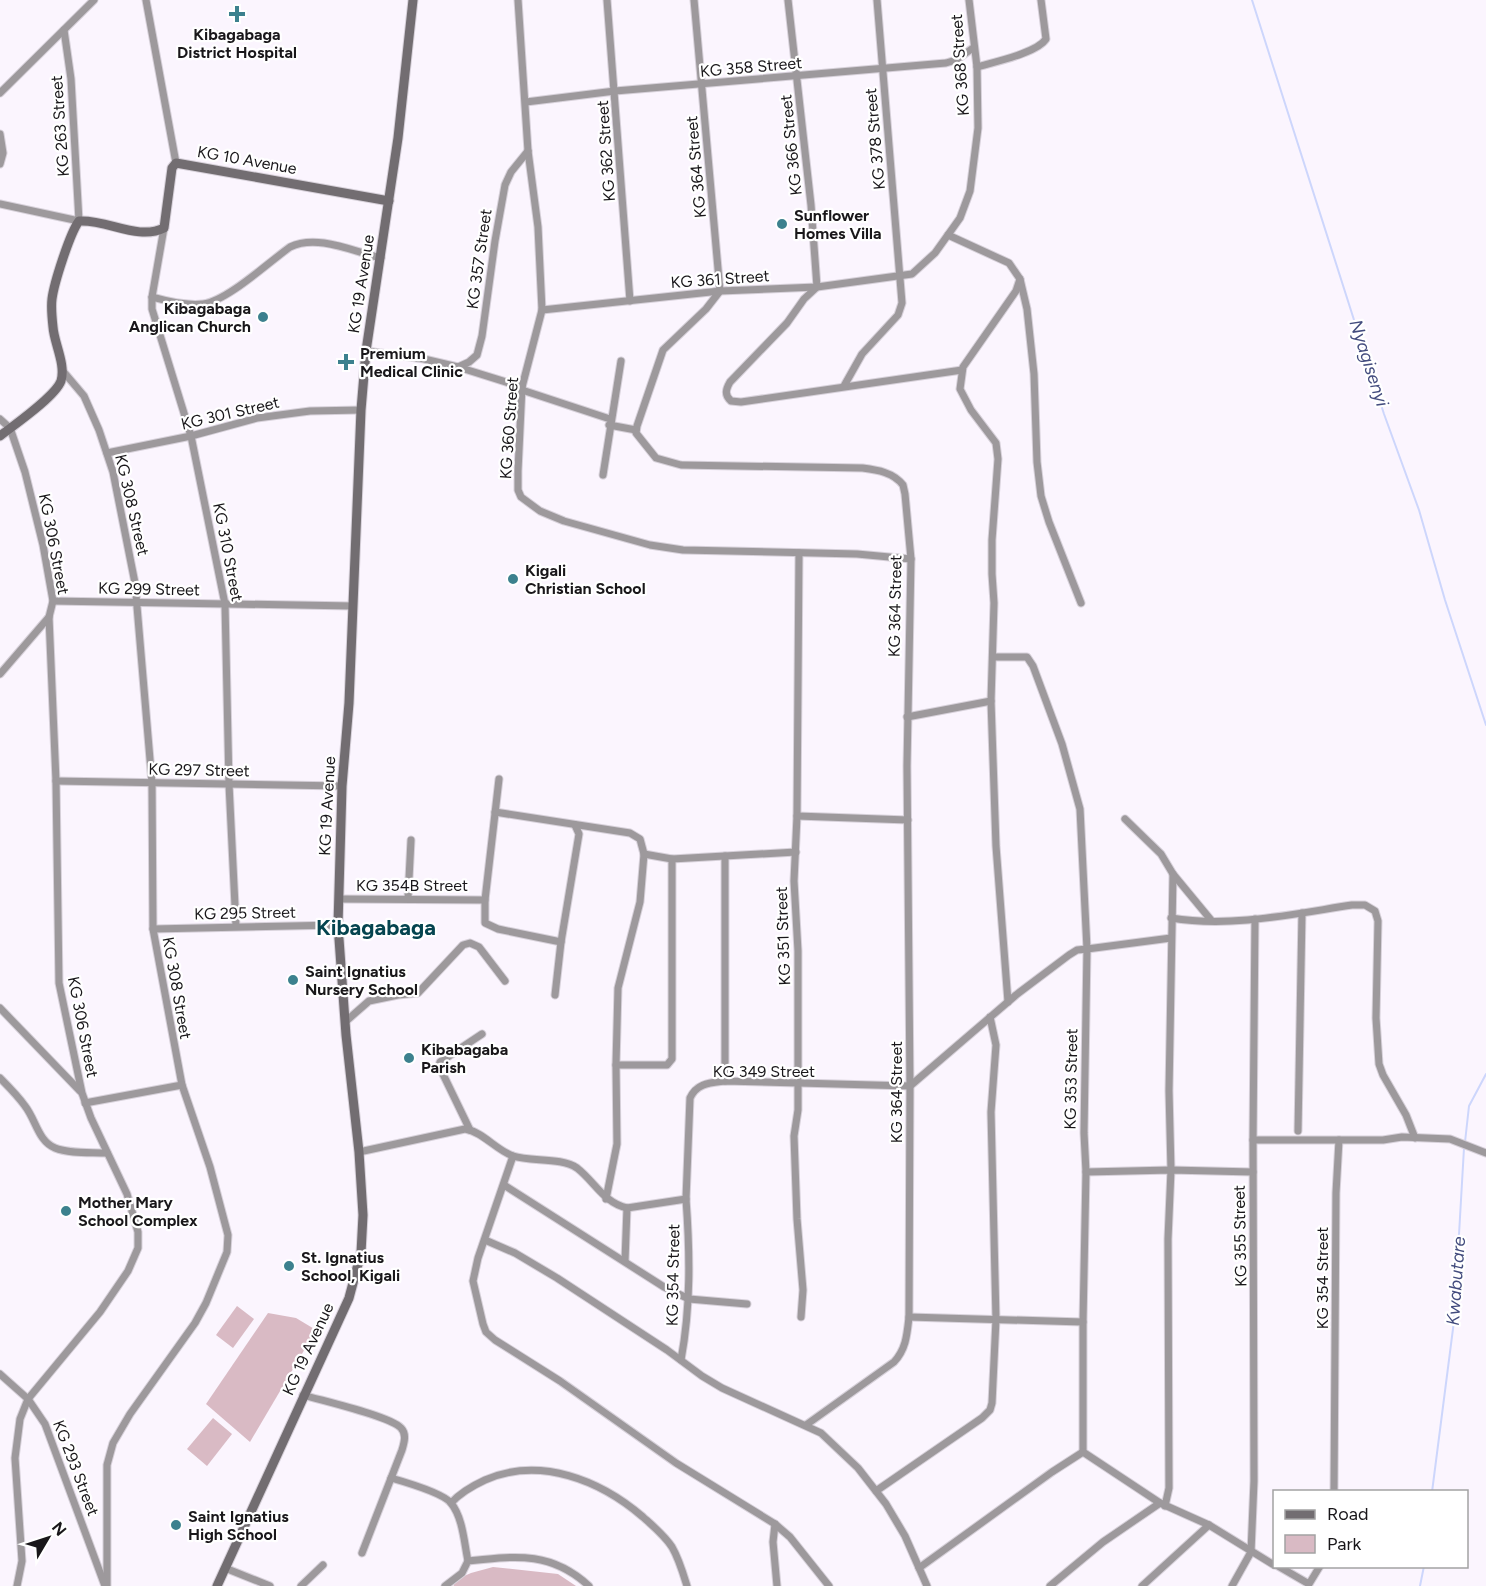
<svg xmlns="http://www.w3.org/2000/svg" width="1486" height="1586" viewBox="0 0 1486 1586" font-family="Figtree,sans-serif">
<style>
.green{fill:#d9bac4}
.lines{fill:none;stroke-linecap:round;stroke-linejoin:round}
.stream{stroke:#cdd6fc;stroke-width:2}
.street-casing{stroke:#d7d1da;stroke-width:9}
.secondary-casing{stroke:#d7d1da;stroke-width:11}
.street{stroke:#9d999c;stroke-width:7}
.secondary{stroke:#726d71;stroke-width:9}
.poi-dot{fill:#3c818e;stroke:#fff;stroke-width:2}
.labels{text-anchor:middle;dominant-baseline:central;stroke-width:4.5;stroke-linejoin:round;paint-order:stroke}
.poi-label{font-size:16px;font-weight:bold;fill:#19171a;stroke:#fff;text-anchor:start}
.street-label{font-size:16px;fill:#19171a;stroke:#fff}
.water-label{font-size:18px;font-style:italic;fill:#434c7e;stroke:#fff}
.district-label{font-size:22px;font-weight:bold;fill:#05444f;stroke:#fff}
</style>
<rect width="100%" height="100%" fill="#fbf5fe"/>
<g class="green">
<path d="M237,1306L254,1319L233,1348L216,1335Z"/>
<path d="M268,1313L296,1318L316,1330L250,1442L206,1404Z"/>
<path d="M213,1418L232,1434L207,1466L187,1449Z"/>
<path d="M493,1567L558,1574L576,1586H454L451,1582L471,1573Z"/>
</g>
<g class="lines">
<g class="stream">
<path d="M1252,0L1384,414L1419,510L1445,600L1486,725"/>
<path d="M1465,1142L1469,1106L1486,1074"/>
<path d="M1432,1492L1454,1321L1464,1148"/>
<path d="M1420,1586L1424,1566"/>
</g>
<defs>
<g id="street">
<path d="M146,0L176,163"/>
<path d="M518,0L528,151L538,227L542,310L522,387L518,471V490L521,497L540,511L564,521L650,545L683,550L857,554L911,559"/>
<path d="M607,0L630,301"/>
<path d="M694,0L720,291L706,309L663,350L637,426L636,433L656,458L681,465L862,468C877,470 893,472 903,485L905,494L911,559L907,766L910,1086L909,1317C907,1335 906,1349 894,1362L806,1425"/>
<path d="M788,0L811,205L817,287L804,299L787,323L730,382C726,389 724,395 731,401L741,402L962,370"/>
<path d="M977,67C994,62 1037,53 1046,39L1041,0"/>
<path d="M0,93L94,0"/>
<path d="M526,102L615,91L946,63L956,60L973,48"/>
<path d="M0,134L3,153L0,164"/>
<path d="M0,204L79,221L71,79L64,30"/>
<path d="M164,228L152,297V309L191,436L225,604L229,784L236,926"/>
<path d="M948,235L1009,263L1020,279L1016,291L963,367L960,389L971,410L996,443L998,459L992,540V574L994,603L991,701L996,846L1008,1002"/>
<path d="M1020,279L1027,309L1034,374L1037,462L1041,496L1049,522L1081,603"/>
<path d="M152,297C169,301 186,306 203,304C227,301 269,262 290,247C317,234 352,251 381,258"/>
<path d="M542,310L720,291L817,287L912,274L935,253L960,218L970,191L978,128L977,67L969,0"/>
<path d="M366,351L424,359L458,367L522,387"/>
<path d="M458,367L469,362L477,355L482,336L495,241L505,185L511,172L528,151"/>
<path d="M62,370L84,396L99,430L113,472L135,583L152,783L153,929L182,1085L210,1167L228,1235L227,1252L206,1303L195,1323L130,1414L113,1443L107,1465V1586"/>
<path d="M844,386L862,354L898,315L902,303L877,0"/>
<path d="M522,390L610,419"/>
<path d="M0,419L10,428L25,472L43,545L53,601L49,617L56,781L59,983L82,1093L91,1118L127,1194L138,1232V1248L128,1271L100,1312L28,1399L20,1419L15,1458L22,1561L17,1586"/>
<path d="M609,425L636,430"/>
<path d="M107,453L191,436L257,418L310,411L361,410"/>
<path d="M603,475L621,361"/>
<path d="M799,553L797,816L794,881L798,951V1110L794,1136L797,1219L803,1290L801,1317"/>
<path d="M53,601L353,606"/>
<path d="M993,657H1027L1033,666L1062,744L1080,809L1087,949L1084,1133L1086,1172L1083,1322V1452L1160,1503L1209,1525L1274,1565"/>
<path d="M0,674L49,617"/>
<path d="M907,717L991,701"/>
<path d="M499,779L485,900V923L498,929L561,942"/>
<path d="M56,781L342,786"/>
<path d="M495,812L630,833L640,839L644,854L640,902L618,988L616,1065L617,1144L606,1199"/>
<path d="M797,816L908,820"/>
<path d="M1125,819L1161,854L1173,874L1211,920"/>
<path d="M644,854L672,859L796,852"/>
<path d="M408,898L411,840"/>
<path d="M339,899L485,900"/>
<path d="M1171,918C1231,928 1293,914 1352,905H1365L1375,911L1378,921L1376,1018L1379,1064L1383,1075L1406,1115L1415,1138"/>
<path d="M153,929L338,925"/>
<path d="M555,995L561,942L579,834L575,825"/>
<path d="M0,1008L80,1091"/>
<path d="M345,1022L369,1001L398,995L418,993L463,945L470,943L479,947L505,981"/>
<path d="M616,1065H667L672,1059V859"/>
<path d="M0,1078C9,1087 18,1096 25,1106C36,1120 38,1141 55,1148C70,1154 91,1152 107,1153"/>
<path d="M725,1081V856"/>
<path d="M85,1103L182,1085"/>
<path d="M470,1130L439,1066L440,1062L482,1034"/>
<path d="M1298,1131L1302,913"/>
<path d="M1253,1140H1339"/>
<path d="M359,1152L465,1129C483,1132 496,1150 513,1156C531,1162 561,1157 577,1168C595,1182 604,1203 627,1208L686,1199C690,1253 691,1306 681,1360"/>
<path d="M513,1156L478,1258L473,1281L483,1324L486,1332L495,1340L560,1381L676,1463L775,1524L790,1537L829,1586"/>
<path d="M1086,1172L1171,1170L1253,1172"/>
<path d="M504,1185L664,1287L689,1299L747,1304"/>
<path d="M686,1199L690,1098C697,1083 710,1083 725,1081L910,1086L1016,995L1069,955L1077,950L1087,949L1171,938"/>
<path d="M485,1240L515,1253L557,1278L667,1350L702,1376L722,1388L821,1433L858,1468L886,1504L905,1536L927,1586"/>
<path d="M625,1261L627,1208"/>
<path d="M909,1317L1083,1322"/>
<path d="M0,1374L28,1399L45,1424L105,1586"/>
<path d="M303,1395C323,1401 390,1416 401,1428C407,1434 404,1443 402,1450L362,1553"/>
<path d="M391,1478C405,1482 443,1493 451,1503C463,1518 464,1542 468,1561"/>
<path d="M876,1491L982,1418L990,1410L992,1403L996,1319L991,1112L996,1045L990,1017"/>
<path d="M1334,1492L1336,1193L1339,1140H1383L1402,1137L1450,1139L1486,1153"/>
<path d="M451,1503C461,1492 472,1486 485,1480C540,1456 600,1480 643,1517C653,1526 665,1536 672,1547C679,1559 683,1573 687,1586"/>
<path d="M1165,1506L1169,1488L1168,1239L1171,1170L1169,1091L1173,874"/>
<path d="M775,1524L773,1542L777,1586"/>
<path d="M1278,1566L1309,1584L1320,1566"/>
<path d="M225,1568L270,1586"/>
<path d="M919,1568L1052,1472L1083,1452"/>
<path d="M301,1586L323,1565"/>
<path d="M445,1586L462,1573L468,1561C516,1556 551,1551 589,1586"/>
<path d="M1050,1586L1103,1542L1160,1503"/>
<path d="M1142,1586L1209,1525"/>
<path d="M1232,1586L1251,1552L1254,1481L1253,1140L1255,919"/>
</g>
<g id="secondary">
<path d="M0,436C14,425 55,397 61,381C66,364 54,343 53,327C52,318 51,307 52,299C54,283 70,233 79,221C107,219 138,241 164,228L172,168L176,163L389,201"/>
<path d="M217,1586L349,1298L361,1253L363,1215L359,1152L346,1035L338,925L342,786L349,703L361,410L366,351L398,138L413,0"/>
</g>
</defs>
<use href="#street" class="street-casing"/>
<use href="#secondary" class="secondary-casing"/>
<use href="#street" class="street"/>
<use href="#secondary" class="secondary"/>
</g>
<g class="poi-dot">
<path d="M234 5h6v6h6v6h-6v6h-6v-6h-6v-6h6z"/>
<circle cx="782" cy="224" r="6"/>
<circle cx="263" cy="317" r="6"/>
<path d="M343 353h6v6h6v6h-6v6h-6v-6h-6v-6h6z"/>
<circle cx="513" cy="579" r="6"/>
<circle cx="293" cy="980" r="6"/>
<circle cx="409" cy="1058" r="6"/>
<circle cx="66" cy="1211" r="6"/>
<circle cx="289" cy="1266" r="6"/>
<circle cx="176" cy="1525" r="6"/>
</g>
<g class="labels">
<g class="poi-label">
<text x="237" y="34" text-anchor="middle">Kibagabaga<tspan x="237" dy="18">District Hospital</tspan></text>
<text x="794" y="215">Sunflower<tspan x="794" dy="18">Homes Villa</tspan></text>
<text x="251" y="308" text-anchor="end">Kibagabaga<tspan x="251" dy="18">Anglican Church</tspan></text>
<text x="360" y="353">Premium<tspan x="360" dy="18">Medical Clinic</tspan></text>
<text x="525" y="570">Kigali<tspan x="525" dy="18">Christian School</tspan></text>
<text x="305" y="971">Saint Ignatius<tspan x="305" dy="18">Nursery School</tspan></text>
<text x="421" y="1049">Kibabagaba<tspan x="421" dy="18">Parish</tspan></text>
<text x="78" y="1202">Mother Mary<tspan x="78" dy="18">School Complex</tspan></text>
<text x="301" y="1257">St. Ignatius<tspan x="301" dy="18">School, Kigali</tspan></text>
<text x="188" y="1516">Saint Ignatius<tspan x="188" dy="18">High School</tspan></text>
</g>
<g class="street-label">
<text transform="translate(960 65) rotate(-94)">KG 368 Street</text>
<text transform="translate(751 67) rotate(-5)">KG 358 Street</text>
<text transform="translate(60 126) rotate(-94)">KG 263 Street</text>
<text transform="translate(875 139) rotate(-95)">KG 378 Street</text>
<text transform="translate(791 145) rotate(-96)">KG 366 Street</text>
<text transform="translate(606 151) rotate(-94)">KG 362 Street</text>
<text transform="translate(247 160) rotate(10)">KG 10 Avenue</text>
<text transform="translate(696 167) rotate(-95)">KG 364 Street</text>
<text transform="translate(479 259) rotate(-82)">KG 357 Street</text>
<text transform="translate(720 279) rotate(-4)">KG 361 Street</text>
<text transform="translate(361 284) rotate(-81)">KG 19 Avenue</text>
<text transform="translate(230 413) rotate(-13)">KG 301 Street</text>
<text transform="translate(509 428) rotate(-86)">KG 360 Street</text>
<text transform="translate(132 505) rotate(77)">KG 308 Street</text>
<text transform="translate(54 544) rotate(79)">KG 306 Street</text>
<text transform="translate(228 552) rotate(79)">KG 310 Street</text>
<text transform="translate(149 589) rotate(1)">KG 299 Street</text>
<text transform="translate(895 606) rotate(-89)">KG 364 Street</text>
<text transform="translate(199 770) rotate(1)">KG 297 Street</text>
<text transform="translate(327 806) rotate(-87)">KG 19 Avenue</text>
<text x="412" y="885">KG 354B Street</text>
<text transform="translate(245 913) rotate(-1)">KG 295 Street</text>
<text transform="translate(783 936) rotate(-92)">KG 351 Street</text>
<text transform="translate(177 988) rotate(80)">KG 308 Street</text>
<text transform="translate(83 1027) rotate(79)">KG 306 Street</text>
<text x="764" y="1071">KG 349 Street</text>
<text transform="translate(1071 1079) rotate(-89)">KG 353 Street</text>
<text transform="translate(896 1092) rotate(-90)">KG 364 Street</text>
<text transform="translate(1240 1236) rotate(-91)">KG 355 Street</text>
<text transform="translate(673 1275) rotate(-89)">KG 354 Street</text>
<text transform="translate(1322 1278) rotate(-90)">KG 354 Street</text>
<text transform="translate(308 1349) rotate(-65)">KG 19 Avenue</text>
<text transform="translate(76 1468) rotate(69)">KG 293 Street</text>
</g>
<g class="water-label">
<text transform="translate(1369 363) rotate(72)">Nyagisenyi</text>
<text transform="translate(1456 1281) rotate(-86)">Kwabutare</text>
</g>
<g class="district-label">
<text x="376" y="927">Kibagabaga</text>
</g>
</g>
<rect x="1273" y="1490" width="195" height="78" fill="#ffffff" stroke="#a3a2a3" stroke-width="1.5"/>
<rect x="1285" y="1510" width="30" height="9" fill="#726d71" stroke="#a3a2a3" stroke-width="1.5"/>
<text x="1327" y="1520" font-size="18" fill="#19171a">Road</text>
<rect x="1285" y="1535" width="30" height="18" fill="#d9bac4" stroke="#a3a2a3" stroke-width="1.5"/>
<text x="1327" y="1550" font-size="18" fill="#19171a">Park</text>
<g transform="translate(48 1538) rotate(51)" stroke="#ffffff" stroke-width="4.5" paint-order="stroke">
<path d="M0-4.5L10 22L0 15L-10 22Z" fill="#19171a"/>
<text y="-9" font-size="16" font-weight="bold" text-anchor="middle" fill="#19171a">N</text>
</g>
</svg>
